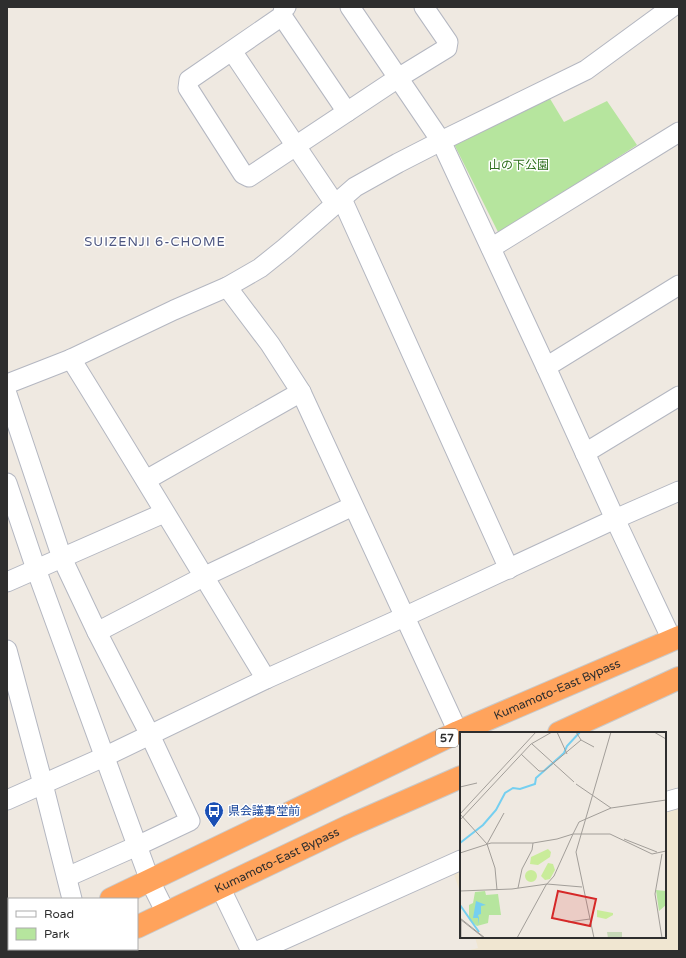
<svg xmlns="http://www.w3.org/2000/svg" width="686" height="958" viewBox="0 0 686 958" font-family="'Varela Round','Noto Sans JP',sans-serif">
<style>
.education{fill:#f0e6d1}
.green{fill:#b6e59e}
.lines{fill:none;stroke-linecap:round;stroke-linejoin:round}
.minor-casing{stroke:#b4b7c1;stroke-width:21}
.highway-casing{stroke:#c9c9c9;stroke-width:24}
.minor{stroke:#fff;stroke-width:19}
.highway{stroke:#ffa35c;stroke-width:22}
.labels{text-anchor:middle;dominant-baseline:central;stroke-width:3;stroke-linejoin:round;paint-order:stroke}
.shield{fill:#fff;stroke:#6d6d6d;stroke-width:1}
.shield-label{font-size:11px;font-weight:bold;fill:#2e2e2e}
.park-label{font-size:12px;fill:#2c6e1b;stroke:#fff}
.street-label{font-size:12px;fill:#2e2e2e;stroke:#fff}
.transit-label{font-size:12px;fill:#164399;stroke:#fff;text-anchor:start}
.neighbourhood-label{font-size:13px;letter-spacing:1px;fill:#4d5680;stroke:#fff}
.inset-river{fill:none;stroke:#75cff0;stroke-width:2}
.inset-road{fill:none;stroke:#a29e99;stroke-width:1}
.view{fill:#d62828;fill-opacity:0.15;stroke:#d62828;stroke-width:2}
.inset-edge{fill:none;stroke:#2e2e2e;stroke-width:2}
</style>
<rect width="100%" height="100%" fill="#efe9e1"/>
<g class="education">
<path d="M679,805V951H466L478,948L475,937H665V808Z"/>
<path d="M461,867V895L453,871Z"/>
</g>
<path class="green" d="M549,97L564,122L607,101L637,145L499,234L454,144Z"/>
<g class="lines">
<defs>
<g id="minor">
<path d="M286,7L284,8L282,16L189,80L188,88L243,174L249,177L398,78L447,48L448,42L424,7"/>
<path d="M350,7L441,141L546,367L615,519L672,640"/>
<path d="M282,16L347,112"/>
<path d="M232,51L335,204"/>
<path d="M342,199L509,569"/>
<path d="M491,248L679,132"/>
<path d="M227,287L270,344L301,392L458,732"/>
<path d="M71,359C137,465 201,572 266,679"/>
<path d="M546,367L679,285"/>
<path d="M7,384L71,359L174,310L227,287L260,268L285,248L355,187L398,163L441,141L586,70L672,7"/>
<path d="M7,394L62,558L97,632"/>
<path d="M585,453L679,396"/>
<path d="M146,480L301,392"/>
<path d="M7,483L36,569L150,881L166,913"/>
<path d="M7,582L164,513"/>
<path d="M7,650L43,784L72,899"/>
<path d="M7,800L104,757L266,679L404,617L615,519L679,491"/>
<path d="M665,802L679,798"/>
<path d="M67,877L137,846L190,821L150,735L97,632L203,577L353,506"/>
<path d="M220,887L251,951"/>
<path d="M258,951L461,860"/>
</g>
<g id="highway">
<path d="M559,733L679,678"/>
<path id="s1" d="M111,899L458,732L679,637"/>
<path id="s2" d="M137,927L349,826L461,777"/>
<path d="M7,947L9,946"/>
<path d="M86,951L90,949"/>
</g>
</defs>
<use href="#minor" class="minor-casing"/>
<use href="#highway" class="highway-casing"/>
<use href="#minor" class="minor"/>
<use href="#highway" class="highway"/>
</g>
<defs>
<symbol id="bus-pin" viewBox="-11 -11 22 30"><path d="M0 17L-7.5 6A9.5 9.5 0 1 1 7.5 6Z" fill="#1a4fb4" stroke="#fff"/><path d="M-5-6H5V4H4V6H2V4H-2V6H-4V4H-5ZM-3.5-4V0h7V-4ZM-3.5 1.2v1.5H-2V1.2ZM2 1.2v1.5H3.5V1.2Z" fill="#fff"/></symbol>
</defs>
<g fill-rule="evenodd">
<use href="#bus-pin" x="203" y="800" width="22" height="30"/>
</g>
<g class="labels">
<rect class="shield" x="436" y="729" width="22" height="18" rx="3"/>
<g class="shield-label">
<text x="447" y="738">57</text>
</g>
<g class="park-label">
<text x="519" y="165">山の下公園</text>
</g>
<g class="street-label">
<text stroke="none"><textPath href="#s1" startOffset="493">Kumamoto-East Bypass</textPath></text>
<text stroke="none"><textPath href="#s2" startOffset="155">Kumamoto-East Bypass</textPath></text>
</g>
<g class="transit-label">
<text x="228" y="811">県会議事堂前</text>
</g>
<g class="neighbourhood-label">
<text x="155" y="242">SUIZENJI 6-CHOME</text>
</g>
</g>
<g transform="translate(460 732)">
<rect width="206" height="206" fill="#efe9e1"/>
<path d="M196,158L206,159V173L199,179ZM25,159L26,163L38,162L41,183H29L28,191L17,194L9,188V173L13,171L15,160Z" fill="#b6e59e"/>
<path d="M147,200H162V206H148Z" fill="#c8d9b8"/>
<path d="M88,117L91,120L90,125L78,133L70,132L71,125ZM88,131L93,132L95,138L90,147L85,148L81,144ZM65 144a6 6 0 1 1 12 0a6 6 0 1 1-12 0ZM137,178L153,181V183L146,187L137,185Z" fill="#c9ec9a"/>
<path d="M16,169L26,173L21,174V182L18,183L19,186V193L18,186H13Z" fill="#75cff0"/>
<path class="inset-river" d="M0,111L23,93L36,78L45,61L53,56L60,57L75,52L76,46L104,21L107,14L120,0M0,173L19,200"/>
<path class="inset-road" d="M97,0L107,22M116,0L121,8L134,15M194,0L206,7M72,12L114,50M61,22L79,39H84L121,8M116,52L151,76M0,55L17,51M0,82L27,112L35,136L37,158M0,82L76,0M0,88L71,12L92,0M164,107L197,120M27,112L44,81M0,121L31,111H73L97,107L113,102L119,90L151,76L206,68M202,122L195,162L202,206M58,156L62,137L72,118L73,111M0,159L52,157L87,152L122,155M0,186L25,206M0,187L24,206M1,187V206M108,190L130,187M57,206L86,153L94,144L113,102H150L192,122L206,119M134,206L116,120L151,0"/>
<path class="view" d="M98,159L136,167L130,194L92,186Z"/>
<rect width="206" height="206" class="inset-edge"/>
</g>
<rect width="686" height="958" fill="none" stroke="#2e2e2e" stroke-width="16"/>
<rect x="8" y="898" width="130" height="52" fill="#ffffff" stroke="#ababab"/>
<rect x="16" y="911" width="20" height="6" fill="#ffffff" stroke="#ababab"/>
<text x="44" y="918" font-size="12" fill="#2e2e2e">Road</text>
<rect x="16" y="928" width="20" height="12" fill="#b6e59e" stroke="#ababab"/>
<text x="44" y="938" font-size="12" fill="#2e2e2e">Park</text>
</svg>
